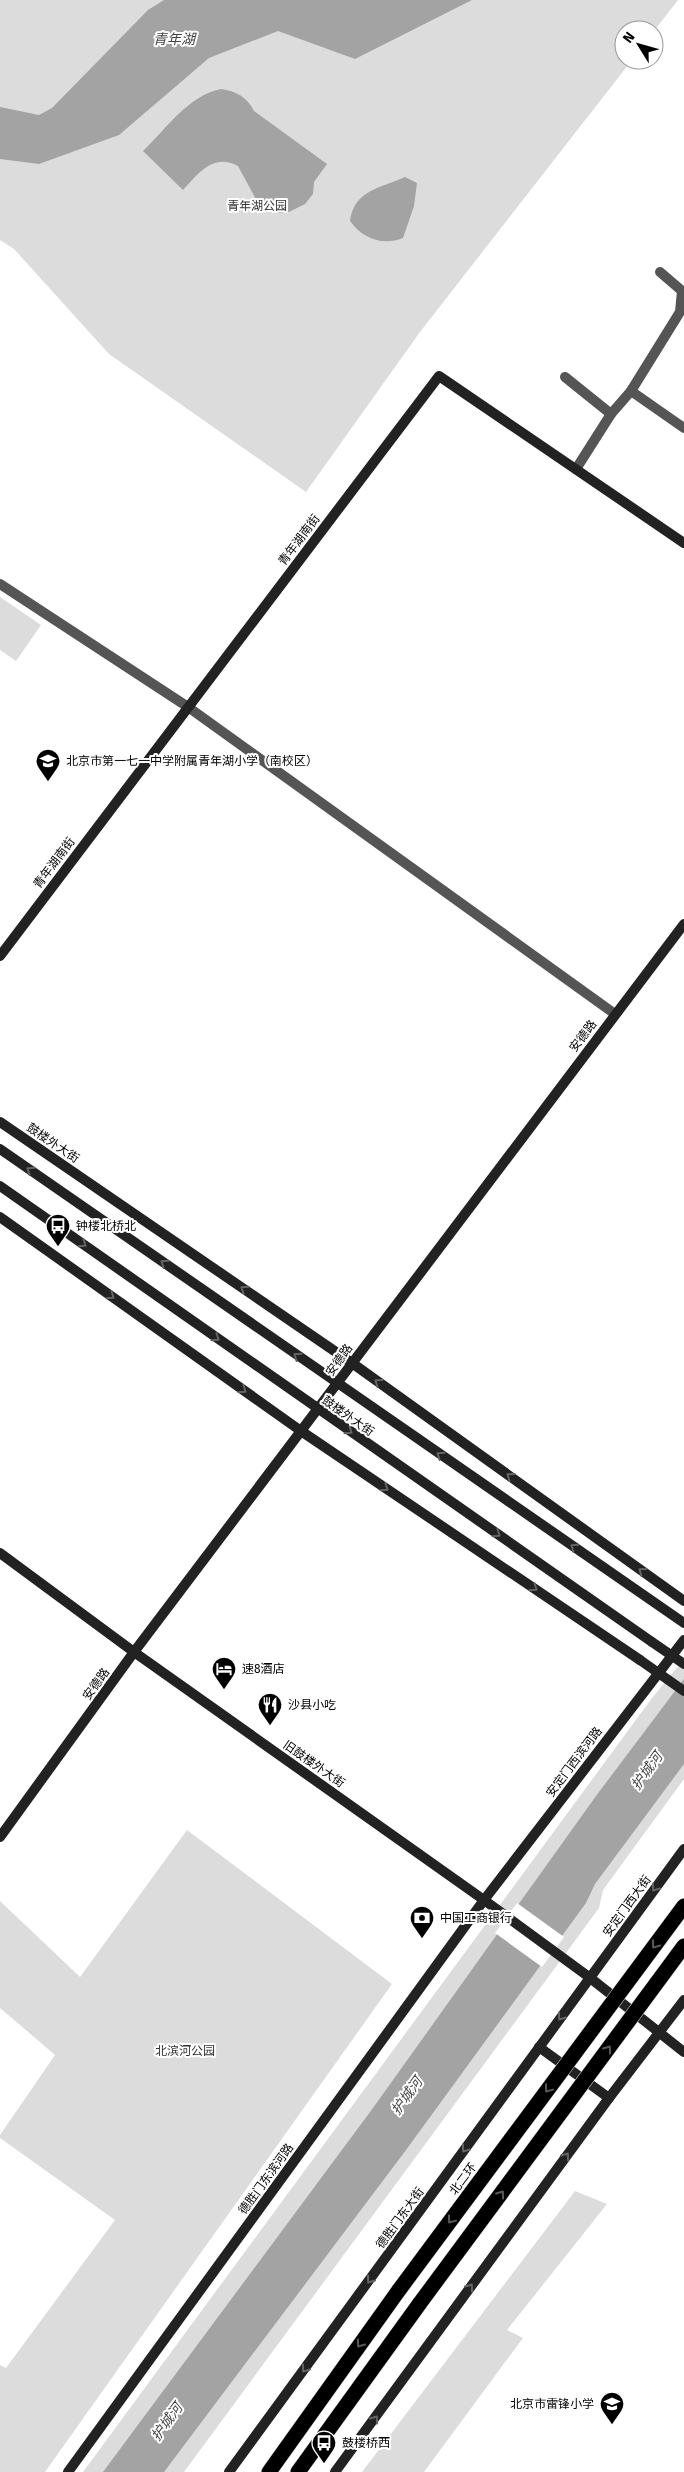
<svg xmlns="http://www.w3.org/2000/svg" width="684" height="2472" viewBox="0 0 684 2472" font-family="'Fira Sans','Noto Sans SC',sans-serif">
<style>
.green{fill:#dcdcdc}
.water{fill:#a3a3a3}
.pier{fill:#fff}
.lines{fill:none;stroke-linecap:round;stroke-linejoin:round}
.highway-casing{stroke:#dbdbdb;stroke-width:16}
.street{stroke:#555;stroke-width:10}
.secondary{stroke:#222;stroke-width:10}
.highway{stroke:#000;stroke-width:15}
.highway-bridge-casing{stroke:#dbdbdb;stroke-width:16;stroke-linecap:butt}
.secondary-bridge{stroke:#222;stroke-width:10}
.highway-bridge{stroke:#000;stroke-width:15}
.oneway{stroke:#646464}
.oneway2{stroke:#595959}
.labels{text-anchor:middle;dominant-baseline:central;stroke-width:4;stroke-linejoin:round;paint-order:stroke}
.park-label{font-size:12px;fill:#333;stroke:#fff}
.street-label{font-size:12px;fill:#000;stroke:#fff}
.poi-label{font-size:12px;fill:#000;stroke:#fff;text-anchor:start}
.water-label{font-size:14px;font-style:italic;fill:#444;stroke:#fff}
</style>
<rect width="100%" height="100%" fill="#fff"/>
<g class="green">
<path d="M0,0H678L654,31L624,30V60H632L420,332L306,492L109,354L14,249L0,240Z"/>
<path d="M0,597L41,625L16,661L0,650Z"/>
<path d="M684,1659V1779L603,1890L599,1908L184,2472H83L652,1698Z"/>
<path d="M187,1830L392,1984L45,2472H0V2365L6,2368L115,2220L0,2138V2135L55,2055L0,2008V1901L80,1977Z"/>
<path d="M575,2191L607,2204L507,2330L523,2338L424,2472H362Z"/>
</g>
<g class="water">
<path d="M164,0H472L355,59L278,31L209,58L119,135L39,164L0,159V107L39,115L52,108L148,10Z"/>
<path d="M221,89C236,91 247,97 254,111L327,164L314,182L313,194L305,204L289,212L279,213L270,211L257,201L238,166C213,153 199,173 183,190L143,151C166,129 189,95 221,89Z"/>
<path d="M405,177L417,183L414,206L403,238C383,246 363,239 350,221C354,190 381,188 405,177Z"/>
<path d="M684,1679V1764L595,1884L586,1903L406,2150L164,2472H103L373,2108L596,1796Z"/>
</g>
<path class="pier" d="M517,1903L564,1937L542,1967L495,1933Z"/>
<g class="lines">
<defs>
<g id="highway">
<path d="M269,2472L399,2290"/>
<path d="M298,2472L420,2303"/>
</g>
</defs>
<use href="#highway" class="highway-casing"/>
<g class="street">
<path d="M660,272L682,291L680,312L631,391L684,428"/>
<path d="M565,377L611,414L631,391"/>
<path d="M576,469L611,414"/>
<path d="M0,584L188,707L615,1014"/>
</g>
<g class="secondary">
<path d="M0,956L439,376L684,543"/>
<path d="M0,1122L352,1363L684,1601"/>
<path d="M0,1149L684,1623"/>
<path d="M0,1186L652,1642"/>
<path d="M0,1217L301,1431L640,1660"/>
<path d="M0,1553L134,1652L484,1900L589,1977L684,2052"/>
<path d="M0,1837L134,1652L684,924"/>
<path d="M539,2047L609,2098"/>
<path d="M68,2472L484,1900L684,1640"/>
<path d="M229,2472L684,1849"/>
<path d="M335,2472L609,2098L684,2000"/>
</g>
<use href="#highway" class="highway"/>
<defs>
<g id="highway-bridge">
<path d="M399,2290L684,1906"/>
<path d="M420,2303L684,1946"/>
</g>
</defs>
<use href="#highway-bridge" class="highway-bridge-casing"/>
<g class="secondary-bridge">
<path d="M652,1642L684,1664"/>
<path d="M640,1660L684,1691"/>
</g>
<use href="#highway-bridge" class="highway-bridge"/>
</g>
<defs><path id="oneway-chevron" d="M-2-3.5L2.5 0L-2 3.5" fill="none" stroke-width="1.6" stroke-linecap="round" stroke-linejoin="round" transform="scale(1.25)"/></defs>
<g class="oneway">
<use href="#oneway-chevron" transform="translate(30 1170) rotate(-145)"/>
<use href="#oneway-chevron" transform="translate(83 1244) rotate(35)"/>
<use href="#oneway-chevron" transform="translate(164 1263) rotate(-145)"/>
<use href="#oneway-chevron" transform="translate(244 1289) rotate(-146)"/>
<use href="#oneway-chevron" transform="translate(111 1296) rotate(35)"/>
<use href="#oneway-chevron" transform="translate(216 1338) rotate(35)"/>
<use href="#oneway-chevron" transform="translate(297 1356) rotate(-145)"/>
<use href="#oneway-chevron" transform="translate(378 1382) rotate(-144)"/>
<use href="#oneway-chevron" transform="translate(243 1390) rotate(35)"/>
<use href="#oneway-chevron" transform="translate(349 1431) rotate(35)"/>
<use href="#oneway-chevron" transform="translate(440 1455) rotate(-145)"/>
<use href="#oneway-chevron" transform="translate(510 1476) rotate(-144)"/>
<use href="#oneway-chevron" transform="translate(385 1488) rotate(34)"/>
<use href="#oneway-chevron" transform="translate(497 1534) rotate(35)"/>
<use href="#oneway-chevron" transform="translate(574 1547) rotate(-145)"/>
<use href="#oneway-chevron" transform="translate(642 1571) rotate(-144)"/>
<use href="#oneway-chevron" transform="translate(534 1588) rotate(34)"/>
<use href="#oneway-chevron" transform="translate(655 1888) rotate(126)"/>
<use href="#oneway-chevron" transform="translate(561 2017) rotate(126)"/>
<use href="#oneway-chevron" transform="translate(465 2149) rotate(126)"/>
<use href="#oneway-chevron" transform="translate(566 2156) rotate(-54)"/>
<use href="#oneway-chevron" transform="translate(370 2280) rotate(126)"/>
<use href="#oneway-chevron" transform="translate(470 2287) rotate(-54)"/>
<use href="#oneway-chevron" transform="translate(305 2369) rotate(126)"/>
<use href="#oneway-chevron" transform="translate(375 2419) rotate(-54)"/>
</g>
<g class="oneway2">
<use href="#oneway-chevron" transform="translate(655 1945) rotate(127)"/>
<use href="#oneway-chevron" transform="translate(608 2049) rotate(-54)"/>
<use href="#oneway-chevron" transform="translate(548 2089) rotate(127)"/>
<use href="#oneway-chevron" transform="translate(501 2194) rotate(-54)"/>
<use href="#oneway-chevron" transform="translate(451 2220) rotate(127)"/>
<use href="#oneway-chevron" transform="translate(360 2344) rotate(126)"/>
</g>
<defs>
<symbol id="school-pin" viewBox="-11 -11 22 30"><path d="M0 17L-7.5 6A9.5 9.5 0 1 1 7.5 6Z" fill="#000" stroke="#fff"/><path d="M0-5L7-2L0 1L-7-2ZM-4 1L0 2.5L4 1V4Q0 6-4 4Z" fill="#fff"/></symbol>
<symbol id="bus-pin" viewBox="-11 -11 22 30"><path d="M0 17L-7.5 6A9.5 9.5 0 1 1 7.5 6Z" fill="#000" stroke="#fff"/><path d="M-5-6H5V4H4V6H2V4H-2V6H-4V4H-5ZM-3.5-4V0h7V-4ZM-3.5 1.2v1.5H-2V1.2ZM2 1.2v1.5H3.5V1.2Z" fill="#fff"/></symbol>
<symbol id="hotel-pin" viewBox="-11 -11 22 30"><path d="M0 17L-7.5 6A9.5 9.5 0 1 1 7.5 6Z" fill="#000" stroke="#fff"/><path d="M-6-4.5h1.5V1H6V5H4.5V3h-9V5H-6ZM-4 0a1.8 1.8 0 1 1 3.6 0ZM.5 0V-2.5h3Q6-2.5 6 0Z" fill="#fff"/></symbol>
<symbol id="restaurant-pin" viewBox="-11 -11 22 30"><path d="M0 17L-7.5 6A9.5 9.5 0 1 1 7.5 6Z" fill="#000" stroke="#fff"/><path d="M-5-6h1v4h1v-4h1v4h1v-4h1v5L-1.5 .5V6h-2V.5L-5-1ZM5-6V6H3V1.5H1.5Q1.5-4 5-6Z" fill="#fff"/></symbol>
<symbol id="bank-pin" viewBox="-11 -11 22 30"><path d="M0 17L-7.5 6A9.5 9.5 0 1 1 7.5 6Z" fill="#000" stroke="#fff"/><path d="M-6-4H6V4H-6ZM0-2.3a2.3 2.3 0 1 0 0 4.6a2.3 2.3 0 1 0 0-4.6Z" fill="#fff"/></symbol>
</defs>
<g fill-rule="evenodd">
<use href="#school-pin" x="34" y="747" width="28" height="38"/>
<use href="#bus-pin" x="44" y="1212" width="28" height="38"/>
<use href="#hotel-pin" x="210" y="1655" width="28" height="38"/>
<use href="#restaurant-pin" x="256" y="1691" width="28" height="38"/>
<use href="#bank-pin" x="408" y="1904" width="28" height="38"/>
<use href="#school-pin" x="598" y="2390" width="28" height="38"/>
<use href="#bus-pin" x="310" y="2429" width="28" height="38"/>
</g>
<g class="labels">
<g class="park-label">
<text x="257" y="206">青年湖公园</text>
<text x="185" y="2051">北滨河公园</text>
</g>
<g class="street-label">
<text transform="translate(299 540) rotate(-53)">青年湖南街</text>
<text transform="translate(54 863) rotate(-53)">青年湖南街</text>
<text transform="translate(583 1036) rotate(-53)">安德路</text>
<text transform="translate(53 1143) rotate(34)">鼓楼外大街</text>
<text transform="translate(339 1360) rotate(-54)">安德路</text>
<text transform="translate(348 1416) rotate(35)">鼓楼外大街</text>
<text transform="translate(96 1684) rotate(-54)">安德路</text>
<text transform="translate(574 1762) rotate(-53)">安定门西滨河路</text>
<text transform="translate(314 1764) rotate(35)">旧鼓楼外大街</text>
<text transform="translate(627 1906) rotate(-54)">安定门西大街</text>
<text transform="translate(266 2179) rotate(-54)">德胜门东滨河路</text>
<text transform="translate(463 2179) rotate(-53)">北二环</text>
<text transform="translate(400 2218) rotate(-54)">德胜门东大街</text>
</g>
<g class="poi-label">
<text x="66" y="761">北京市第一七一中学附属青年湖小学（南校区）</text>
<text x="76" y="1226">钟楼北桥北</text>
<text x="242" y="1669">速8酒店</text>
<text x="288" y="1705">沙县小吃</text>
<text x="440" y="1918">中国工商银行</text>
<text x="594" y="2404" text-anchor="end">北京市雷锋小学</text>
<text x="342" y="2443">鼓楼桥西</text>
</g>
<g class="water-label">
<text x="174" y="39">青年湖</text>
<text transform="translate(647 1771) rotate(-54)">护城河</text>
<text transform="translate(407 2096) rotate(-54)">护城河</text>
<text transform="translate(167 2422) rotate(-54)">护城河</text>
</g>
</g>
<g transform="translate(639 45) rotate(307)"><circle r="24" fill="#ffffff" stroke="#999999"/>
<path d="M0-4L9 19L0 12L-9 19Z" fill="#000000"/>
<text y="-8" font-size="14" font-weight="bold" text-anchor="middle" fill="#000000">N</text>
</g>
</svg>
